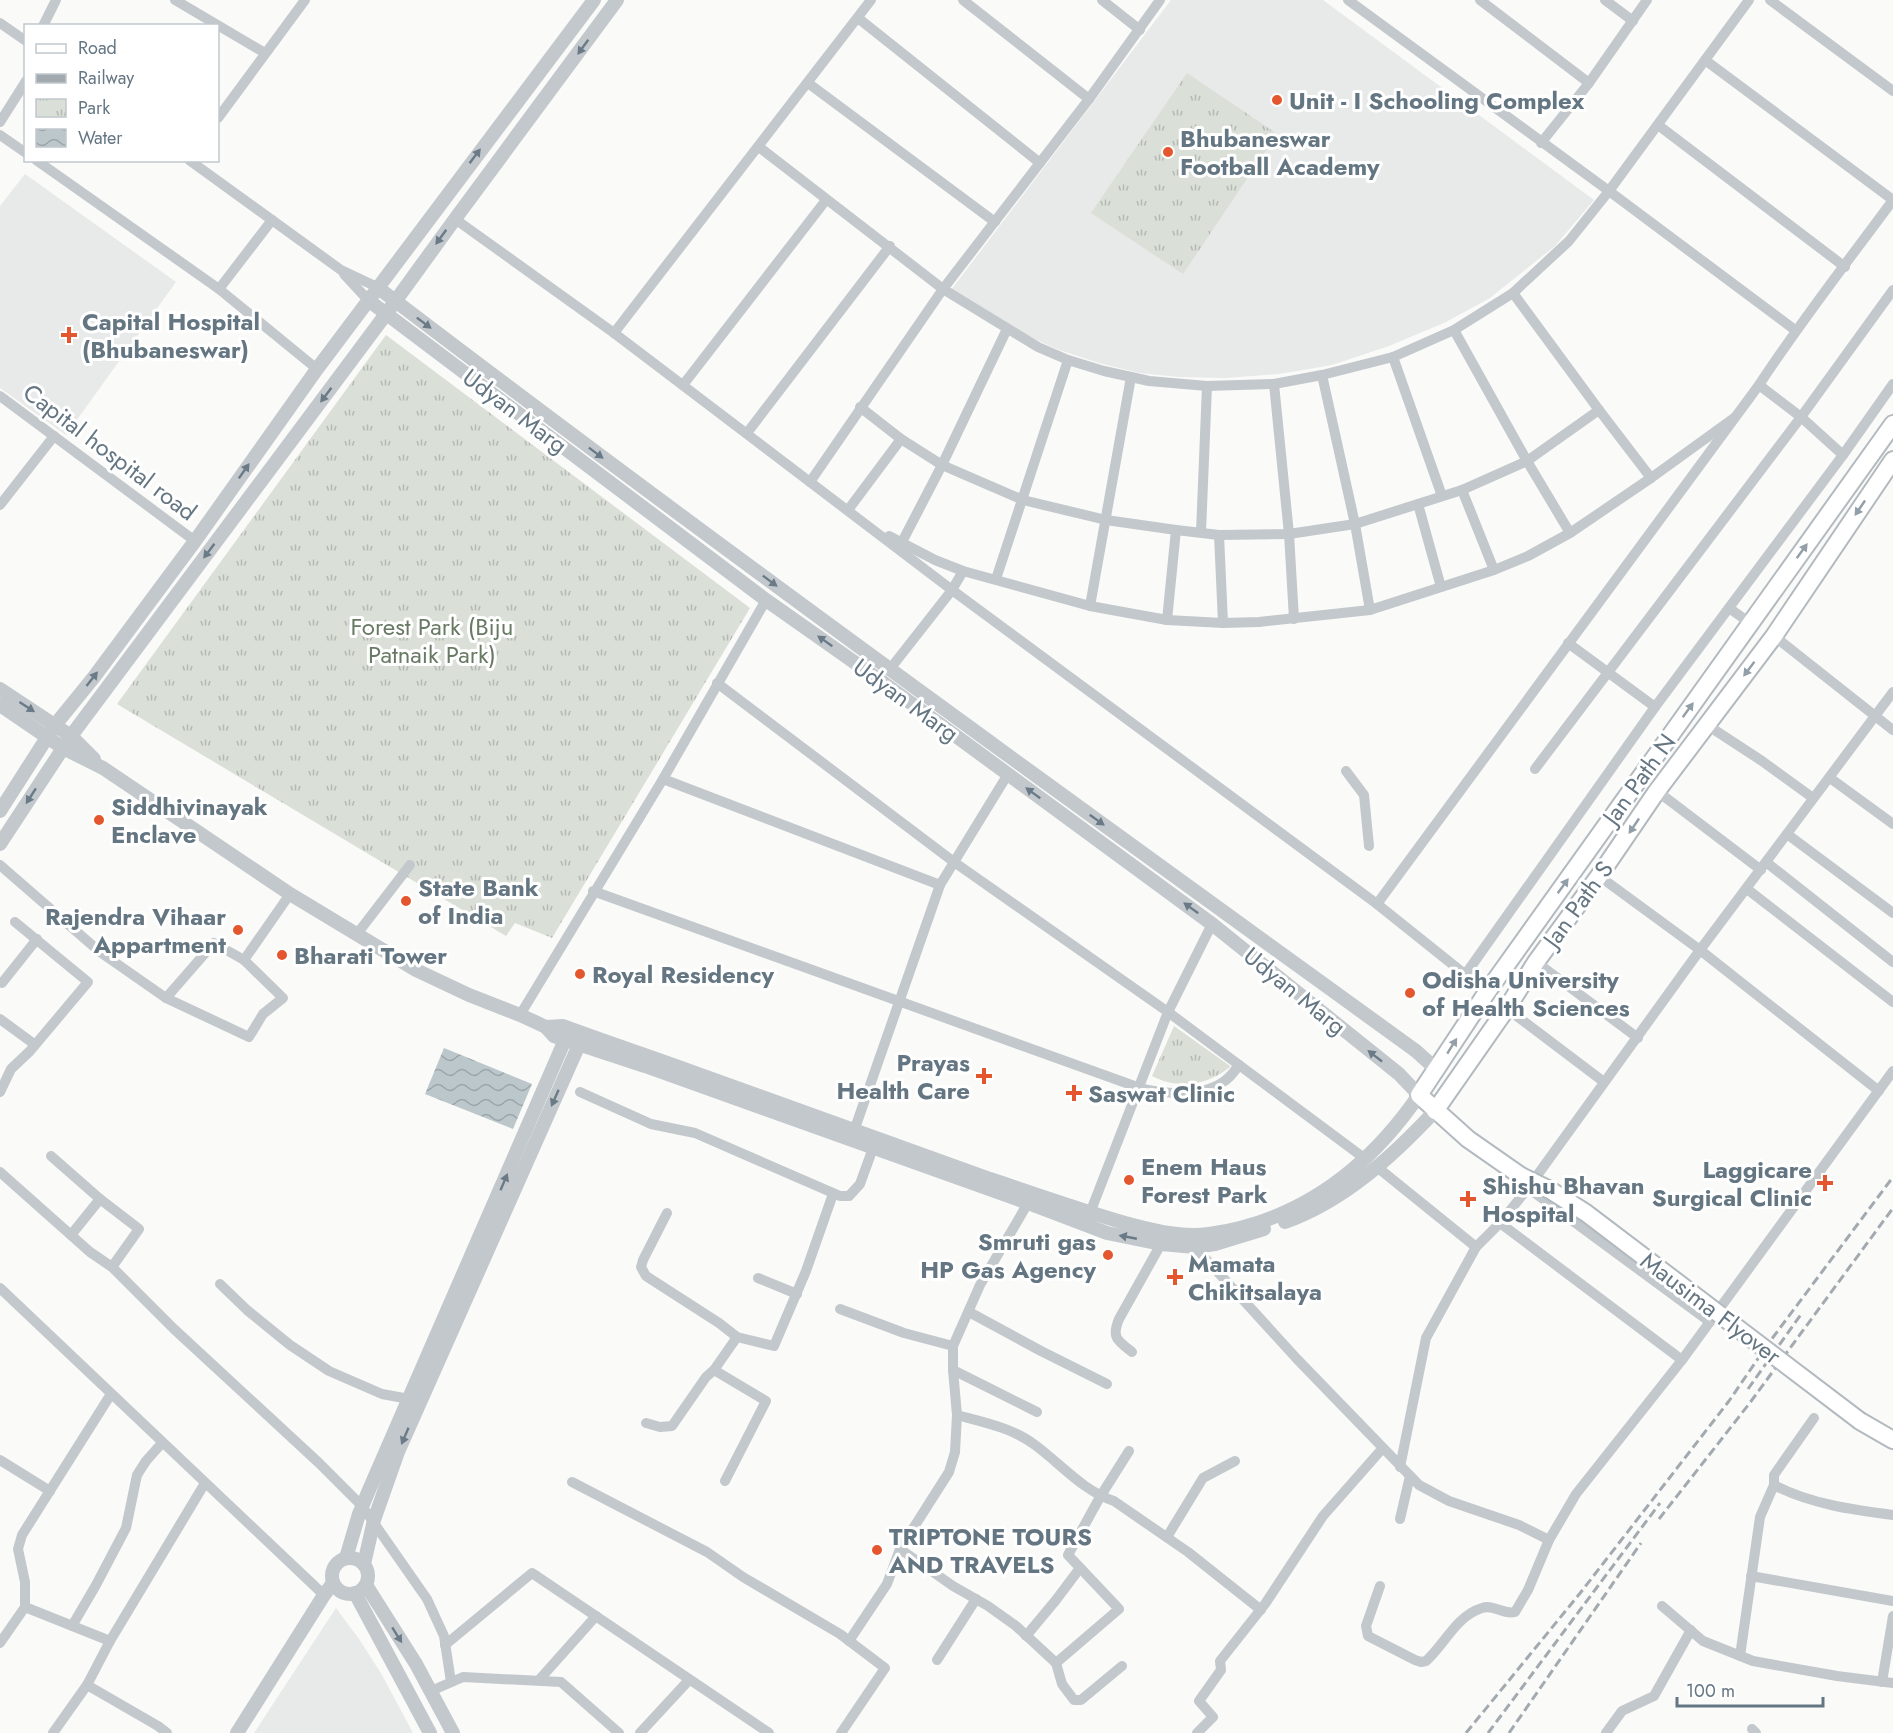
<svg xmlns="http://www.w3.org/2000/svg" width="1893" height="1733" viewBox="0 0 1893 1733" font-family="Jost,sans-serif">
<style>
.built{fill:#e8e9e9}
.park{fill:url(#park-tufts)}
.water{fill:url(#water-waves)}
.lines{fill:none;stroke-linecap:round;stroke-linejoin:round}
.secondary-casing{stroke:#b3babf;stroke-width:20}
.minor{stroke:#c3c8cc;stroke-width:10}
.tertiary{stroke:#c3c8cc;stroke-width:14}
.secondary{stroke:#fff;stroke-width:16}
.rail{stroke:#a2aab0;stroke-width:3;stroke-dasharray:9 4.5;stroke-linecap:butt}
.secondary-bridge-casing{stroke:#b3babf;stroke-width:20;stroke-linecap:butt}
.secondary-bridge{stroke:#fff;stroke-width:16}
.oneway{fill:#6a7a87}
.oneway2{fill:#939fa8}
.poi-dot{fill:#e4572e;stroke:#fff;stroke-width:2}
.labels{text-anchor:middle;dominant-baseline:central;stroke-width:6;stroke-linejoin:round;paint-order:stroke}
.poi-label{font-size:24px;font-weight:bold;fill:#657683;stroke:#fff;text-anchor:start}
.street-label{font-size:24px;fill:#657683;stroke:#fff}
.park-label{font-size:24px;fill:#687a64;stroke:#fff}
</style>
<defs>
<pattern id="park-tufts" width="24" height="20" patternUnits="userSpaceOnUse" patternTransform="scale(1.5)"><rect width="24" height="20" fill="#dadfd7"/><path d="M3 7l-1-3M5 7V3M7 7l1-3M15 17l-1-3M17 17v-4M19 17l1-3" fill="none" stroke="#b4b9b4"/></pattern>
<pattern id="water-waves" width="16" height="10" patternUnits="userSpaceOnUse" patternTransform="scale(1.5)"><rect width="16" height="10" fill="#bbc7cb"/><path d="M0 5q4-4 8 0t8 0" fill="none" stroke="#9ca6aa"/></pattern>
</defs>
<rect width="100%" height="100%" fill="#fafaf8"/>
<g class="built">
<path d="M1171,0H1323L1594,200L1555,246L1490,298L1446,322L1389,346L1332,365L1279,374L1226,378L1179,377L1139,373L1099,363L1059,350L1016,331L951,290Z"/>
<path d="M25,174L176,282L66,435L0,388V206Z"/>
<path d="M336,1608L359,1639L382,1675L413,1733H254Z"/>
</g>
<g class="park">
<path d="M1187,73L1277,134L1183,274L1091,213Z"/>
<path d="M386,335L750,608L552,938L515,923L506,936L117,704Z"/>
<path d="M1174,1026L1230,1066V1067C1208,1085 1178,1090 1152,1076Z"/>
</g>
<path class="water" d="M444,1048L532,1084L513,1129L425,1094Z"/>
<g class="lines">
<defs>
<g id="secondary">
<path d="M1435,1111L1509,1005L1536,962L1599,876L1657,791L1774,636L1893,460"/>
<path d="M1521,1176L1468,1139L1419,1095L1487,992L1893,424"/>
<path d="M1860,1421L1893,1440"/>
</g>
</defs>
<use href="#secondary" class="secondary-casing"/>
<g class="minor">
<path d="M175,0L265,53"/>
<path d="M963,0L1089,99"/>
<path d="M1102,0L1140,30"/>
<path d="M1348,0L1609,191L1795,330"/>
<path d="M1480,0L1589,83"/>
<path d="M1605,0L1633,21"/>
<path d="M1770,0L1893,91"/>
<path d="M858,18L1040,163"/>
<path d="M0,23L26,41"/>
<path d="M43,26L56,0"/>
<path d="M1705,60L1893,200"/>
<path d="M808,83L995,222"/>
<path d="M218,118L305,0"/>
<path d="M0,122L26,81"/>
<path d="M1658,125L1845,267"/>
<path d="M0,135L26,153"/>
<path d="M1541,143L1589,83L1647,0"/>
<path d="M759,147L943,289L1038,347L1068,360L1104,371L1149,381L1207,386L1274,384L1322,375L1393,357L1454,330L1513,293L1569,241L1609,191L1749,0"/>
<path d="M36,160L219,289L317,369"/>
<path d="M189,160L341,270L377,287"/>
<path d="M455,219L614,333L952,590L1377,904L1487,992"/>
<path d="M344,274L368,300"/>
<path d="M219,289L272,220"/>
<path d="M1454,330L1527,461L1570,533"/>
<path d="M614,333L871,0"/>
<path d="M1393,357L1442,496"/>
<path d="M1322,375L1355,524L1370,610"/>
<path d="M1274,384L1289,534L1294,619"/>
<path d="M683,385L826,200"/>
<path d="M1759,385L1801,417L1843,455"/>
<path d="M0,396L195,541"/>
<path d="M860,407L901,439L942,465L1023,500L1106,520L1176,530L1219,535L1289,534L1355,524L1462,490L1527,461L1599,410L1513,293"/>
<path d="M1599,410L1651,478"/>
<path d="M747,433L890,246"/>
<path d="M810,482L943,289L1089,99L1160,0"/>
<path d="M1462,490L1494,570"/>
<path d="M1418,504L1441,587"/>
<path d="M0,505L54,436"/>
<path d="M848,510L901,439"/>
<path d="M1201,532L1207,386"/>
<path d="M1219,535L1223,623"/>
<path d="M889,536L935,560L963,571L1090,606L1167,620L1223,623L1259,622L1370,610L1494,570L1528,556L1570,533L1651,478L1734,418"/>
<path d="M902,542L942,465L1007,329"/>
<path d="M996,579L1068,360"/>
<path d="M1090,606L1131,377"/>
<path d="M1729,608L1750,623"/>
<path d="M1167,620L1176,530"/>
<path d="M1774,636L1893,730"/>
<path d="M1568,643L1655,707"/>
<path d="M890,669L952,590L963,571"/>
<path d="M717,683L954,862L1168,1012L1364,1158"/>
<path d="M1707,725L1762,761L1813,798"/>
<path d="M1535,769L1801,417L1893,290"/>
<path d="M1346,771L1364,795L1369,846"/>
<path d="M1830,778L1893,824"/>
<path d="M663,779L940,885"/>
<path d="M1657,791L1761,870"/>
<path d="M1787,834L1893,913"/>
<path d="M1766,862L1893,962"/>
<path d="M0,865L100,952L166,998L214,943L244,960L290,894"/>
<path d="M1599,876L1700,950L1879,1091"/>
<path d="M1747,889L1893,1002"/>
<path d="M593,891L1140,1088C1163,1094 1202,1097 1223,1082C1230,1078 1234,1072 1239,1065"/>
<path d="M1377,904L1759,385C1801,321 1848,261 1893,200"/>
<path d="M357,934L410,865"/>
<path d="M1536,962L1638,1038"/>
<path d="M1465,975L1655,707L1843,455L1893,384"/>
<path d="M2,983L37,939"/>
<path d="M166,998L249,1037L263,1014L283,998L244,960"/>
<path d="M1509,1005L1518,1017L1604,1082"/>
<path d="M520,1015L663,779L766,600"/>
<path d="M0,1019L34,1044"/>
<path d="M0,1092L11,1069L30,1051L88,982L15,922"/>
<path d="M580,1092L651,1124L695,1133L840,1196H849L860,1184L873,1148"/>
<path d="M854,1131L940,885L1008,774"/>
<path d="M51,1156L100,1199"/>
<path d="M1377,1167L1476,1247"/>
<path d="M0,1172L90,1252L112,1267L174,1329L319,1463L362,1506L427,1599L444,1636L451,1682"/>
<path d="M1528,1188L1710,1322"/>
<path d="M667,1213L643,1260L641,1267L646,1276L719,1323L737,1337L774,1346L806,1271L833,1194"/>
<path d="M1090,1213L1168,1012L1212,924"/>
<path d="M1500,1223L1682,1360"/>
<path d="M71,1235L100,1199L139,1229L112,1267"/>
<path d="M1195,1247L1297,1359L1419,1485L1449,1501L1519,1525L1549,1540L1576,1494L1682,1360L1893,1071"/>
<path d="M758,1278L797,1294"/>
<path d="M220,1284L247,1310L290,1345L329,1371L382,1394L409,1399"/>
<path d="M0,1288L324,1595"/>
<path d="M840,1309L904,1333L953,1346"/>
<path d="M969,1312L1041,1351L1107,1384"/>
<path d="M1132,1352C1118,1341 1111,1338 1119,1319L1161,1244V1238"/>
<path d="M953,1370L1037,1412"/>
<path d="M957,1415C983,1422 1013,1428 1035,1445C1061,1464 1083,1491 1114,1501L1188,1552L1261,1610"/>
<path d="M1814,1418L1774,1475V1485C1810,1504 1854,1510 1893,1515"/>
<path d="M646,1423L660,1427L672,1426L706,1377L714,1370"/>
<path d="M0,1460L50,1491"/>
<path d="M1400,1467L1426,1338L1476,1247L1500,1223L1528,1188L1700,950L1893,692"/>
<path d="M725,1481L766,1401L714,1370L737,1337"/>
<path d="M572,1482L707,1552L743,1577L840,1634L885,1668L841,1733"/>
<path d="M1400,1519L1410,1476"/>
<path d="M1167,1537L1203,1478L1235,1461"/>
<path d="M900,1549L953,1586L988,1606L1016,1626L1056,1663L1119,1609L1068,1555L1100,1497L1129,1451"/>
<path d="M1751,1576L1893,1601"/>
<path d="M1380,1586L1366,1626L1368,1636L1415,1660L1421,1662L1426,1661C1445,1644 1456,1616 1482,1608C1494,1604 1503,1615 1515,1612L1528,1590L1549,1540"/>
<path d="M1662,1606L1703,1641L1753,1661L1837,1676L1893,1683"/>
<path d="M25,1607L110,1641L205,1483"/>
<path d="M72,1626L96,1585L126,1528L137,1475L146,1461L162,1443"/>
<path d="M1026,1636L1056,1600L1080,1568"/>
<path d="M849,1641L887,1584L900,1549L949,1472L955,1452L957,1415L953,1370V1346L980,1285L1028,1203"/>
<path d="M0,1643L25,1607V1582L18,1549L22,1535L111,1394"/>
<path d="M445,1645L532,1573L769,1733"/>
<path d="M1740,1656L1760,1517L1774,1485"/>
<path d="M937,1660L976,1599"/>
<path d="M1056,1663L1062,1684L1074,1700H1081L1122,1666"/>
<path d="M539,1680L596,1616"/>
<path d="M1882,1682L1893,1616"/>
<path d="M87,1685L158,1726L167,1733"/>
<path d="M431,1691L463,1677L561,1682L619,1733"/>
<path d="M1752,1729L1756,1733"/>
<path d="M53,1733L87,1685L110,1641"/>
<path d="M640,1733L689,1680"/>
<path d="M1197,1733L1213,1717L1199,1701L1221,1670L1220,1661L1265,1604L1323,1516L1382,1449"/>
<path d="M1606,1733L1622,1711L1654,1696L1691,1630"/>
</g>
<g class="tertiary">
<path d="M377,287C719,548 1068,799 1416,1051L1437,1070"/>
<path d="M368,300L766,600L881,681L1212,924L1399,1074L1419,1095C1368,1169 1301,1221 1209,1234C1180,1238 1153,1230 1125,1223C1080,1210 1035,1194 990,1179C894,1145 798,1109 701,1075C655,1058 609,1043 563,1026L546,1027"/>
<path d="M0,689L71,736L94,759"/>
<path d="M0,705L63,748L103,768L290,894L416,970L469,995L520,1015L546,1027L554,1036L645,1066L1028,1203L1107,1233L1161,1244L1195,1247L1215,1244L1264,1229"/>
<path d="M0,811L55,725L94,677L195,541L317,369L594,0"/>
<path d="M0,844L71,736L386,314L455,219L617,0"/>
<path d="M1285,1222C1344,1201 1393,1156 1435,1111"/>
<circle cx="350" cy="1576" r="18"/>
<path d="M346,1558L359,1514L369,1490L568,1033"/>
<path d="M364,1564L374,1520L398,1452L582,1038"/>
<path d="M366,1585L416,1664L453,1733"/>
<path d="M355,1593L430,1733"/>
<path d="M237,1733L324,1595L333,1583"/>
</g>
<use href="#secondary" class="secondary"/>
<g class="rail">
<path d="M1748,1389L1802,1313"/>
<path d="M1659,1519L1749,1404L1893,1208"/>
<path d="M1466,1733L1581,1592L1729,1401L1768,1344L1893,1177"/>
<path d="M1488,1733L1660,1503"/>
<path d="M1509,1733L1641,1543"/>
</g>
<defs>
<path id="secondary-bridge" d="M1521,1176L1550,1190L1586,1213L1860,1421"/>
</defs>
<use href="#secondary-bridge" class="secondary-bridge-casing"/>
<use href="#secondary-bridge" class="secondary-bridge"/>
</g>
<defs><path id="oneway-solid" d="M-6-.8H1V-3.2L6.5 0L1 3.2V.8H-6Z" transform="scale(1.5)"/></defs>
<g class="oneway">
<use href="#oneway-solid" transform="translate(583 47) rotate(126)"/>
<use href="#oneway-solid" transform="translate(475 156) rotate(-53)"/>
<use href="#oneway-solid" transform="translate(441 237) rotate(126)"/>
<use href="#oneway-solid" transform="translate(424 323) rotate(37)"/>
<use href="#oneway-solid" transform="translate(326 395) rotate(127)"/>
<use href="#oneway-solid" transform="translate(596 453) rotate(37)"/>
<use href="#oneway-solid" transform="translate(244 471) rotate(-55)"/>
<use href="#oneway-solid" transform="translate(209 551) rotate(127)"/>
<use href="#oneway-solid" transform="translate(770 581) rotate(37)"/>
<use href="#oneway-solid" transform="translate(825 641) rotate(-145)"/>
<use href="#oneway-solid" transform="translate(92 679) rotate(-52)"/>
<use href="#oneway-solid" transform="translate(27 707) rotate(33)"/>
<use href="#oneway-solid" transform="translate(1033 793) rotate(-144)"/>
<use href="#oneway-solid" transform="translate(31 796) rotate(123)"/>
<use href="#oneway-solid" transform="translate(1097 820) rotate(36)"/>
<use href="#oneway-solid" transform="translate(1191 908) rotate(-144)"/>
<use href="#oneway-solid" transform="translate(1375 1056) rotate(-142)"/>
<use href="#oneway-solid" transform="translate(555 1098) rotate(114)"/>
<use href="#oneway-solid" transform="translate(504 1182) rotate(-67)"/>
<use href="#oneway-solid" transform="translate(1128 1237) rotate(-169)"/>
<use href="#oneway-solid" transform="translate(405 1436) rotate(113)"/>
<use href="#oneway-solid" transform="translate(397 1635) rotate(58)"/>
</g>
<g class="oneway2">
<use href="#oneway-solid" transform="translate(1860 508) rotate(124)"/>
<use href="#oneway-solid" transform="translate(1802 551) rotate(-54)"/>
<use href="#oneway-solid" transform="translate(1749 669) rotate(127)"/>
<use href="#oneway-solid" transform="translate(1688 710) rotate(-54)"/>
<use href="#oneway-solid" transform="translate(1634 826) rotate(124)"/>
<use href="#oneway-solid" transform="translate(1563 886) rotate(-54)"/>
<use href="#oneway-solid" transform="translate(1452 1046) rotate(-58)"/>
</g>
<g class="poi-dot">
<circle cx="1277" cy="100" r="6"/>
<circle cx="1168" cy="152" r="6"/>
<path d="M66 326h6v6h6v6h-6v6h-6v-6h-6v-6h6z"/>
<circle cx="99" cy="820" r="6"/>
<circle cx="406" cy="901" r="6"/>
<circle cx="238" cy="930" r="6"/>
<circle cx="282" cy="955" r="6"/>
<circle cx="580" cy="974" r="6"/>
<circle cx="1410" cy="993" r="6"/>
<path d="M981 1067h6v6h6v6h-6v6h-6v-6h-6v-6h6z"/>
<path d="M1071 1084h6v6h6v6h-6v6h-6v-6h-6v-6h6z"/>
<circle cx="1129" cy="1180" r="6"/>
<path d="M1822 1174h6v6h6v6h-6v6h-6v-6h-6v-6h6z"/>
<path d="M1465 1190h6v6h6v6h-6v6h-6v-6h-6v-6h6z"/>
<circle cx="1108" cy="1255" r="6"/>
<path d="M1172 1268h6v6h6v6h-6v6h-6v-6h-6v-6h6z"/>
<circle cx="877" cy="1550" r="6"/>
</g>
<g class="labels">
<g class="poi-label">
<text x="1289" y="100">Unit - I Schooling Complex</text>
<text x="1180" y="138">Bhubaneswar<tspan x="1180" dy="28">Football Academy</tspan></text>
<text x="82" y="321">Capital Hospital<tspan x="82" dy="28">(Bhubaneswar)</tspan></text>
<text x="111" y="806">Siddhivinayak<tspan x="111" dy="28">Enclave</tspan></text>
<text x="418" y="887">State Bank<tspan x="418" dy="28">of India</tspan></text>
<text x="226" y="916" text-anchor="end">Rajendra Vihaar<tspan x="226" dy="28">Appartment</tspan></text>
<text x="294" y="955">Bharati Tower</text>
<text x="592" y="974">Royal Residency</text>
<text x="1422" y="979">Odisha University<tspan x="1422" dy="28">of Health Sciences</tspan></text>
<text x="970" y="1062" text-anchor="end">Prayas<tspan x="970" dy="28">Health Care</tspan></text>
<text x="1088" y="1093">Saswat Clinic</text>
<text x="1141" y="1166">Enem Haus<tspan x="1141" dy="28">Forest Park</tspan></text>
<text x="1812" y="1169" text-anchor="end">Laggicare<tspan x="1812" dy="28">Surgical Clinic</tspan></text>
<text x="1482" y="1185">Shishu Bhavan<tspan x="1482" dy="28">Hospital</tspan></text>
<text x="1096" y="1241" text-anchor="end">Smruti gas<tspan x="1096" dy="28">HP Gas Agency</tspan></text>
<text x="1188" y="1263">Mamata<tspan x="1188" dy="28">Chikitsalaya</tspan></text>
<text x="889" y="1536">TRIPTONE TOURS<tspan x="889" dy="28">AND TRAVELS</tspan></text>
</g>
<g class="street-label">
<text transform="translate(515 411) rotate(37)">Udyan Marg</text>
<text transform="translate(110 452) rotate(37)">Capital hospital road</text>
<text transform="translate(906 700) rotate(36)">Udyan Marg</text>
<text transform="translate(1639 779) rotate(-54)">Jan Path N</text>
<text transform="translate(1578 904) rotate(-54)">Jan Path S</text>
<text transform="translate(1295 991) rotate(39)">Udyan Marg</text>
<text transform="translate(1711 1308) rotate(37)">Mausima Flyover</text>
</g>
<g class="park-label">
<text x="432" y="626">Forest Park (Biju<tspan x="432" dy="28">Patnaik Park)</tspan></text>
</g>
</g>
<rect x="24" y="24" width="195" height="138" fill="#ffffff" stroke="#c1c8cd" stroke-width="1.5"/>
<rect x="36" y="44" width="30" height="9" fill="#ffffff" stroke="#c1c8cd" stroke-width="1.5"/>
<text x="78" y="54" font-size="18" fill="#657683">Road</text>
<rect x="36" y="74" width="30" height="9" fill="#a2aab0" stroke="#c1c8cd" stroke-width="1.5"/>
<text x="78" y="84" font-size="18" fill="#657683">Railway</text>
<rect x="36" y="99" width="30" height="18" fill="url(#park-tufts)" stroke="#c1c8cd" stroke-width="1.5"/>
<text x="78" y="114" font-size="18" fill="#657683">Park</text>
<rect x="36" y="129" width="30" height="18" fill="url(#water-waves)" stroke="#c1c8cd" stroke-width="1.5"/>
<text x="78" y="144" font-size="18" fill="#657683">Water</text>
<path d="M1677 1697v9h146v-9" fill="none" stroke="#657683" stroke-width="3"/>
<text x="1686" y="1697" font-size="18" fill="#657683" stroke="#ffffff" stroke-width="4.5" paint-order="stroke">100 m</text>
</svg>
